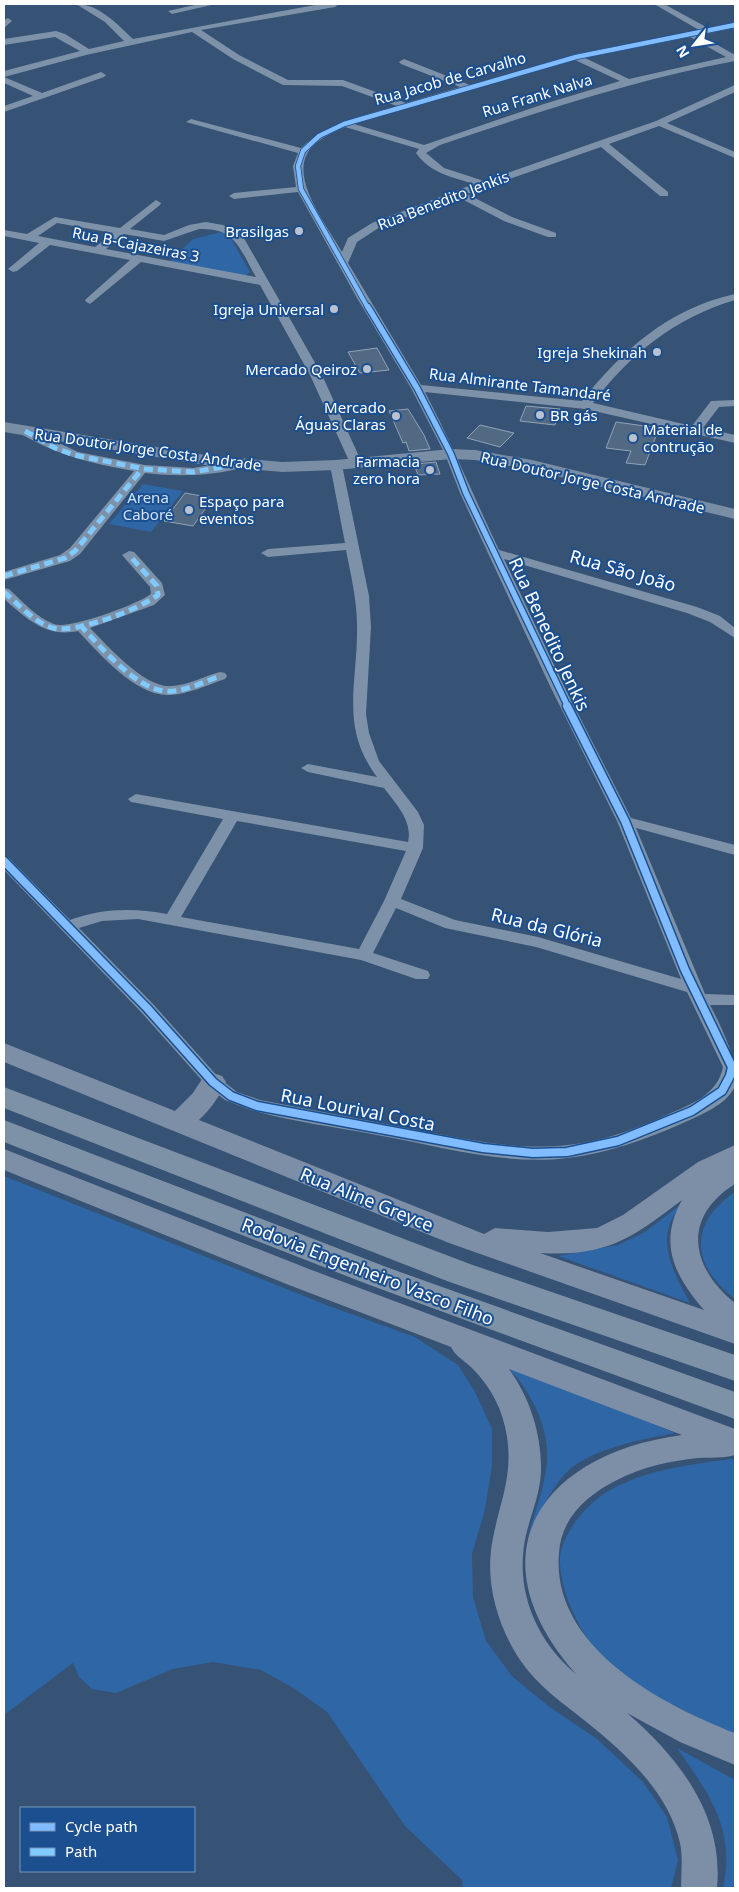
<svg xmlns="http://www.w3.org/2000/svg" width="739" height="1892" viewBox="0 0 739 1892" font-family="'Noto Sans',sans-serif">
<style>
.green{fill:#2f66a5}
.building{fill:#526984;stroke:#92a2b6}
.lines{fill:none;stroke-linecap:round;stroke-linejoin:round}
.street{fill:#7d92a8;fill-rule:evenodd}
.secondary{fill:#798da4;fill-rule:evenodd}
.primary{fill:#7d8ea7;fill-rule:evenodd}
.highway{fill:#7e92a7;fill-rule:evenodd}
.quiet{stroke:#80caff;stroke-width:5;stroke-dasharray:9 5;stroke-linecap:butt}
.cycleway-far2-casing{stroke:#1b4f8f;stroke-width:6}
.cycleway-far1-casing{stroke:#1b4f8f;stroke-width:8}
.cycleway-casing{stroke:#1b4f8f;stroke-width:11}
.cycleway-far2{stroke:#80bcff;stroke-width:4.5}
.cycleway-far1{stroke:#80bcff;stroke-width:5.5}
.cycleway{stroke:#80bcff;stroke-width:8}
.poi-dot{fill:#b9c2ce;stroke:#1b4f8f;stroke-width:2}
.labels{text-anchor:middle;dominant-baseline:central;stroke-width:4;stroke-linejoin:round;paint-order:stroke}
.far-street-label{font-size:15px;fill:#fff;stroke:#1b4f8f}
.far-poi-label{font-size:15px;fill:#fff;stroke:#1b4f8f;text-anchor:end}
.far-park-label{font-size:15px;fill:#cfe3fa;stroke:#1b4f8f}
.street-label{font-size:18px;fill:#fff;stroke:#1b4f8f}
</style>
<rect width="100%" height="100%" fill="#365274"/>
<g class="green">
<path d="M221,232L230,237L250,272L245,276L169,262L193,239Z"/>
<path d="M143,484L183,491L151,532L109,524Z"/>
<path d="M4,1176L329,1306L415,1337L458,1365L475,1392L492,1429V1467L485,1509L472,1554L473,1597L486,1641L512,1676L547,1705L597,1739L643,1782L667,1817L678,1860L671,1888H463L462,1880L405,1826L327,1712L295,1689L261,1670L213,1662L173,1669L116,1693L92,1689L79,1677L73,1663L4,1715Z"/>
<path d="M735,1192V1299C691,1265 688,1224 735,1192Z"/>
<path d="M688,1199C683,1205 677,1211 673,1217C657,1244 677,1280 690,1303L558,1256L618,1245L645,1232Z"/>
<path d="M503,1362L675,1433C643,1439 588,1449 565,1474C549,1492 539,1515 528,1536C535,1512 545,1486 547,1461C549,1423 529,1389 503,1362Z"/>
<path d="M732,1459L735,1460V1734C709,1725 685,1711 660,1698C648,1691 635,1686 624,1678C591,1656 558,1597 560,1557C561,1541 576,1519 587,1508C622,1472 685,1465 732,1459Z"/>
<path d="M677,1748L735,1780V1886L723,1888C736,1829 709,1794 677,1748Z"/>
</g>
<g class="building">
<path d="M377,348L389,370L360,373L348,352Z"/>
<path d="M526,406L560,409L555,425L520,421Z"/>
<path d="M408,409L424,435L430,449L409,451L406,442L403,443L389,411Z"/>
<path d="M616,422L659,428L645,465L626,463L631,451L606,448Z"/>
<path d="M480,425L514,433L500,447L467,438Z"/>
<path d="M436,462L440,474L418,475L414,464Z"/>
<path d="M185,493L213,498L193,526L164,521Z"/>
</g>
<g class="lines">
<g class="street">
<path d="M76,4C99,4 117,24 133,39L293,9L321,4H339L335,7L201,30L239,55L288,80H343L406,103L460,87L401,64L399,62L404,59L470,85L576,54L699,30L654,4H664L708,28L735,22V28L700,35L735,55V61C634,80 538,112 440,145L426,153L444,168L484,181L656,121L735,85V92L667,123L735,152V158L659,126L609,144L668,192V196H660L601,147L467,194L512,217L556,233V237H548L504,221L458,197L380,227L357,242L348,263L421,385L582,401C622,350 670,308 735,294V300C675,318 630,354 593,403L692,426L711,401L735,400V406L719,407L703,428L735,435V443L585,409L425,392C452,444 474,497 499,550L697,607L720,616L735,628V638L710,622L687,613L504,559L564,686L631,818L735,845V855L636,828L705,994L735,995V1005H710C721,1026 739,1062 735,1086C727,1105 700,1115 683,1123C647,1139 608,1153 568,1158C505,1166 439,1146 377,1135C335,1127 292,1122 251,1110L225,1100L207,1086L141,1012L4,870V856L9,858L70,920C103,908 133,908 167,914L223,819L131,802L128,799L136,794L408,842C413,821 396,804 384,788L308,772L301,768L308,764L377,777C339,726 358,684 357,626C357,600 351,576 346,550L268,557L261,553L268,549L345,543L330,465L336,461L342,465L369,596L371,627L366,714L369,733L379,761L418,812L424,825L423,848L401,899L455,920L538,937L681,979L617,821L550,686L460,493L445,454L411,388L357,298L298,192L234,199L229,196L234,193L296,187L293,166L298,153L186,122L191,119L301,148C329,122 361,116 397,106L342,86L283,85L233,59L192,32L86,55L4,77V71L80,51L55,37L4,45V39L56,31L65,34L89,49L124,41L105,22ZM690,37L726,57L629,79L585,58ZM575,60L620,81L544,104L424,145L354,124ZM345,127L419,149L416,153C430,173 452,177 474,184L372,223L348,238L342,252C328,227 292,182 307,154C314,140 332,133 345,127ZM237,821L406,851L384,901L359,949L181,917ZM396,908L445,928L536,947L687,992L723,1067C718,1094 692,1104 669,1114C637,1129 603,1141 568,1145C517,1151 466,1139 417,1130C365,1120 312,1110 260,1100L237,1092L219,1078L153,1004L79,928L102,921L138,919L361,960L416,979H428L430,975L428,971L373,953Z"/>
<path d="M199,4H216L172,14L168,11Z"/>
<path d="M8,18L12,21L4,28V20Z"/>
<path d="M101,72L106,75L104,77L4,112V106L33,96L4,83V77L42,93Z"/>
<path d="M156,200L161,203L160,205L130,229L164,235L189,225L206,222L223,225L241,233L322,375L362,463L360,466H352L350,463L310,375L260,285L141,262L90,304L85,301L86,299L130,260L50,245L17,271L13,272L8,269L39,243L4,236V230L27,234L55,217L120,228ZM57,223L113,233L95,247L38,236ZM199,229C236,227 240,250 256,277L106,249L124,234L164,241Z"/>
<path d="M25,427L78,452L145,465L193,468L241,460L247,464L245,467C212,476 180,477 145,473L80,554L70,561L4,580V572L60,555L70,548L134,471C89,463 60,456 21,434L19,431Z"/>
<path d="M129,551L134,552L162,583L165,595L154,605L90,628C108,646 145,689 172,686C189,685 204,676 220,672L225,673L227,676L225,679C207,685 189,694 170,695C136,697 99,653 78,631C46,638 26,618 4,599V588L9,589C22,601 37,618 54,624C69,630 138,604 151,594L150,587L122,555Z"/>
</g>
<path class="secondary" d="M4,422L205,455L282,462L336,460L451,449L475,450L532,460L735,509V519L532,470L475,460L451,459L336,470L282,472L205,465L4,432Z"/>
<g class="primary">
<path d="M4,1043L175,1111L193,1093L204,1076L213,1073L222,1076L226,1082C219,1097 211,1109 199,1120L484,1234L495,1228L548,1232L597,1228L623,1215L698,1162L735,1145V1184C682,1217 690,1267 735,1303V1344L449,1243L4,1062ZM682,1200C658,1243 674,1275 704,1310L540,1253C607,1257 632,1238 682,1200Z"/>
<path d="M4,1149L309,1269L735,1429V1455C723,1459 710,1457 698,1458C670,1461 642,1467 617,1480C587,1495 561,1518 559,1553C551,1647 661,1704 735,1733V1765L680,1742L627,1713C679,1758 724,1815 717,1888H681C681,1873 683,1858 680,1843C668,1791 624,1752 584,1720C561,1702 537,1685 520,1660C497,1625 484,1580 493,1538C500,1501 513,1477 507,1437C503,1410 491,1387 472,1368C464,1360 456,1357 451,1347L289,1285L4,1170ZM509,1369L682,1435C540,1454 471,1555 576,1674C535,1640 514,1588 526,1535C531,1514 540,1494 541,1472C542,1435 530,1398 509,1369Z"/>
</g>
<g class="highway">
<path d="M4,1087L470,1264L735,1355V1381L447,1281L4,1108Z"/>
<path d="M4,1120L389,1268L735,1392V1419L367,1284L4,1142Z"/>
</g>
<g class="quiet">
<path d="M25,431L55,448L74,455L145,469L193,472L241,464"/>
<path d="M4,576L65,558L75,551L142,469"/>
<path d="M4,592C18,604 35,623 53,628C75,634 140,609 158,595L157,586L129,555"/>
<path d="M80,625C100,646 135,688 164,691C183,693 203,682 220,676"/>
</g>
<defs>
<path id="cycleway-far2" d="M368,308L301,189L298,166L303,151L319,136L344,124L576,57L735,25"/>
<path id="cycleway-far1" d="M368,307L417,388L451,454L466,493L568,707"/>
<path id="cycleway" d="M4,861L147,1008L213,1082L231,1096L257,1106L483,1148L533,1153L567,1152L618,1141L692,1111L722,1091L730,1076L732,1067L685,970L625,821L567,706"/>
</defs>
<use href="#cycleway-far2" class="cycleway-far2-casing"/>
<use href="#cycleway-far1" class="cycleway-far1-casing"/>
<use href="#cycleway" class="cycleway-casing"/>
<use href="#cycleway-far2" class="cycleway-far2"/>
<use href="#cycleway-far1" class="cycleway-far1"/>
<use href="#cycleway" class="cycleway"/>
</g>
<g class="poi-dot">
<circle cx="299" cy="231" r="5"/>
<circle cx="334" cy="309" r="5"/>
<circle cx="657" cy="352" r="5"/>
<circle cx="367" cy="369" r="5"/>
<circle cx="540" cy="415" r="5"/>
<circle cx="396" cy="416" r="5"/>
<circle cx="633" cy="438" r="5"/>
<circle cx="430" cy="470" r="5"/>
<circle cx="189" cy="510" r="5"/>
</g>
<g class="labels">
<g class="far-street-label">
<text transform="translate(450 78) rotate(-16)">Rua Jacob de Carvalho</text>
<text transform="translate(537 95) rotate(-17)">Rua Frank Nalva</text>
<text transform="translate(443 200) rotate(-21)">Rua Benedito Jenkis</text>
<text transform="translate(136 244) rotate(11)">Rua B-Cajazeiras 3</text>
<text transform="translate(520 384) rotate(7)">Rua Almirante Tamandaré</text>
<text transform="translate(148 449) rotate(8)">Rua Doutor Jorge Costa Andrade</text>
<text transform="translate(593 482) rotate(13)">Rua Doutor Jorge Costa Andrade</text>
</g>
<g class="far-poi-label">
<text x="289" y="231">Brasilgas</text>
<text x="324" y="309">Igreja Universal</text>
<text x="647" y="352">Igreja Shekinah</text>
<text x="357" y="369">Mercado Qeiroz</text>
<text x="386" y="407">Mercado<tspan x="386" dy="17">Águas Claras</tspan></text>
<text x="550" y="415" text-anchor="start">BR gás</text>
<text x="643" y="429" text-anchor="start">Material de<tspan x="643" dy="17">contrução</tspan></text>
<text x="420" y="461">Farmacia<tspan x="420" dy="17">zero hora</tspan></text>
<text x="199" y="501" text-anchor="start">Espaço para<tspan x="199" dy="17">eventos</tspan></text>
</g>
<g class="far-park-label">
<text x="148" y="497">Arena<tspan x="148" dy="17">Caboré</tspan></text>
</g>
<g class="street-label">
<text transform="translate(623 570) rotate(16)">Rua São João</text>
<text transform="translate(550 634) rotate(65)">Rua Benedito Jenkis</text>
<text transform="translate(547 927) rotate(14)">Rua da Glória</text>
<text transform="translate(358 1109) rotate(11)">Rua Lourival Costa</text>
<text transform="translate(367 1199) rotate(22)">Rua Aline Greyce</text>
<text transform="translate(368 1271) rotate(21)">Rodovia Engenheiro Vasco Filho</text>
</g>
</g>
<rect width="739" height="1892" fill="none" stroke="#ffffff" stroke-width="10"/>
<rect x="20" y="1807" width="175" height="65" fill="#1b4f8f" stroke="#7695bc"/>
<rect x="30" y="1823" width="25" height="8" fill="#80bcff" stroke="#7695bc"/>
<text x="65" y="1832" font-size="15" fill="#ffffff">Cycle path</text>
<rect x="30" y="1848" width="25" height="8" fill="#80caff" stroke="#7695bc"/>
<text x="65" y="1857" font-size="15" fill="#ffffff">Path</text>
<g transform="translate(694 45) rotate(240)" stroke="#1b4f8f" stroke-width="4" paint-order="stroke">
<path d="M0-4L9 19L0 12L-9 19Z" fill="#ffffff"/>
<text y="-8" font-size="14" font-weight="bold" text-anchor="middle" fill="#ffffff">N</text>
</g>
</svg>
